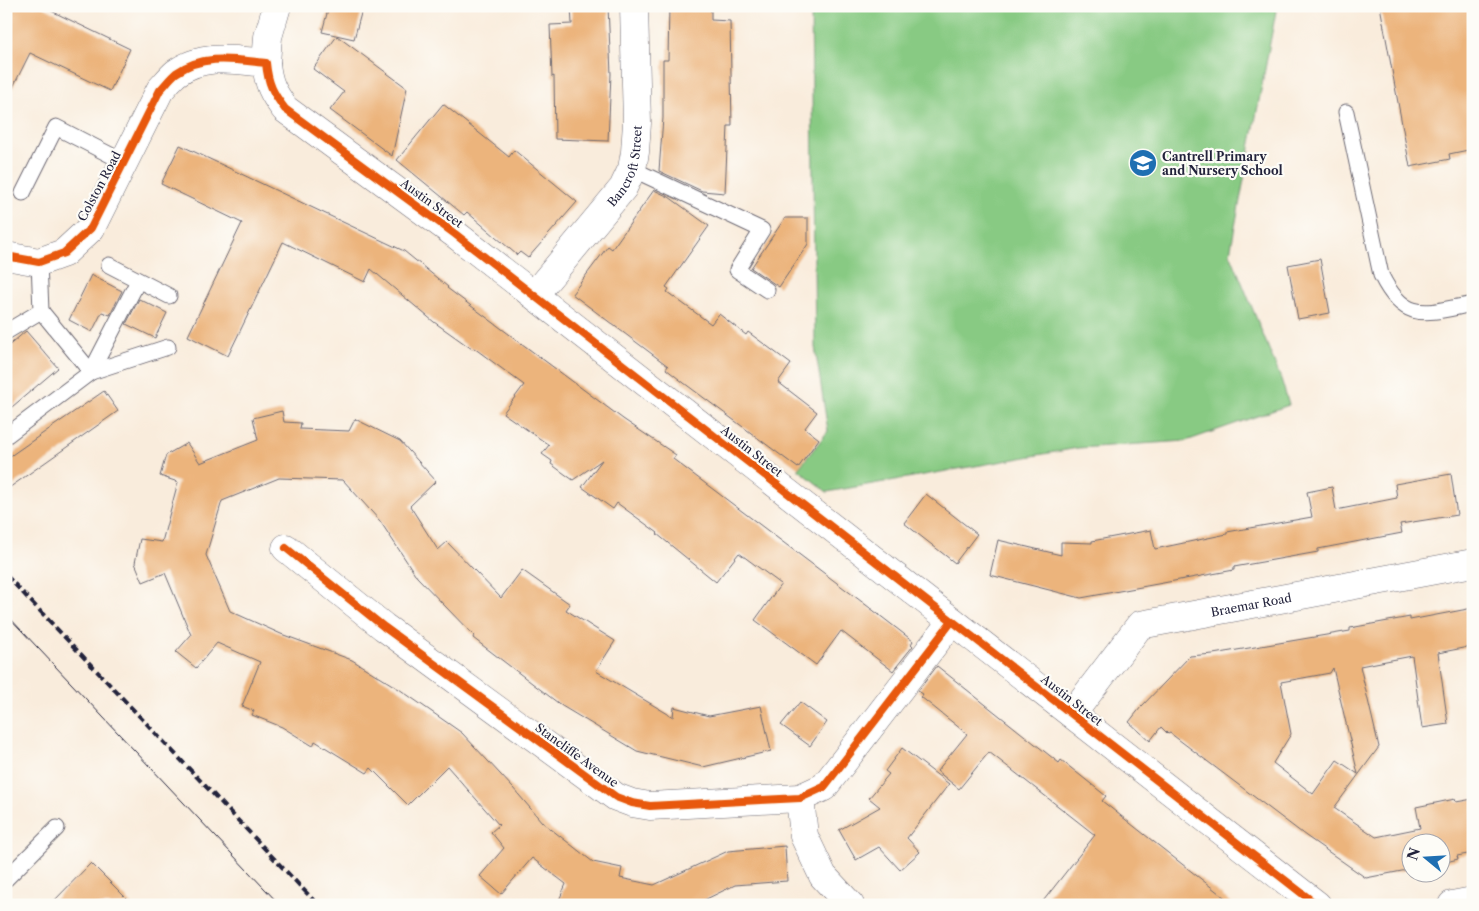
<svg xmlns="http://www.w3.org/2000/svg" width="1479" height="911" viewBox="0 0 1479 911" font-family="'Libre Caslon Text',serif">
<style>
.green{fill:#88ca83;stroke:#55765f}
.building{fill:#ecb47b;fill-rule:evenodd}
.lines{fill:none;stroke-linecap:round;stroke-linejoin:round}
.service-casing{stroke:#6d6973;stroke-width:17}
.minor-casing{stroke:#6d6973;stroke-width:29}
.service{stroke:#fff;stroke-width:15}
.minor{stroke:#fff;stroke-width:28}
.tram{stroke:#22223b;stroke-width:1}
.rail{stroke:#22223b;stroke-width:4;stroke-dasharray:8 4;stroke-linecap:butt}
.cycleway-casing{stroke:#fdfcf7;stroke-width:11}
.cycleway{stroke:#e8590c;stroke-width:8}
.labels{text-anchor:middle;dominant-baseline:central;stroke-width:4.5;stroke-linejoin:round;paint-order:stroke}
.poi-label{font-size:12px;font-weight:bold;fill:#22223b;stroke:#fdfcf7;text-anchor:start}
.street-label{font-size:12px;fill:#22223b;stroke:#fdfcf7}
</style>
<rect width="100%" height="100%" fill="#fdfcf7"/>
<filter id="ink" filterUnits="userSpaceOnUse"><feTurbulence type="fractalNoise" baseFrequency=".02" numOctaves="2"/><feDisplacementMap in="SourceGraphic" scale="10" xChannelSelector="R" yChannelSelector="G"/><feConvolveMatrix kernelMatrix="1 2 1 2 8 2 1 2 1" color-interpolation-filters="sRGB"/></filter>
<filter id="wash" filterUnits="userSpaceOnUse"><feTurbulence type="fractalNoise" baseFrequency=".0096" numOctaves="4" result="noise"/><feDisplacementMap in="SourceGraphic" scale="20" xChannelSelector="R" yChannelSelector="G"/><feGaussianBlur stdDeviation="1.12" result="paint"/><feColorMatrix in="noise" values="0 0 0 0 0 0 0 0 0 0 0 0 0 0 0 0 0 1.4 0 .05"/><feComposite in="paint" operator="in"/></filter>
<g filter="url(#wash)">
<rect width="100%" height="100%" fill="#f9ecdc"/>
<path class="green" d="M811,6H1277L1230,253L1281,379L1289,405L1186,441L1078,448L827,492L798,469L828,431L815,347Z"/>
<g id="blocks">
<g class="building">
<path d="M6,6H41L130,49L110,91L30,53L6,101Z"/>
<path d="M329,6H363L354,39L322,32Z"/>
<path d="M571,6H608L611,74L608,141L555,139L554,76L552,77L550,25L572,24Z"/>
<path d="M669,6H711V20L730,21L732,126H728L725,193L702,191L659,171L663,118V60H668Z"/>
<path d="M1380,6H1473V149L1449,154L1450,159L1410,167Z"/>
<path d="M337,36L407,88L392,156L330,110L344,92L313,69Z"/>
<path d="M443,104L509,157L514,150L577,202L528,258L520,252L517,255L467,212L464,215L397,160Z"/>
<path d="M180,145L404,251L448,287L447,288L623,419L676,455L673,459L878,614L913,641L911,644L913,646L893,671L841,631L816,665L755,620L781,584L739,553L716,582L657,534L658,533L617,503L613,509L582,487L602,460L573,480L551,464L552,461L542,454L549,445L503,413L524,385L474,348L472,349L434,322L371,269L365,282L283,242L228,356L188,336L242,223L161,184Z"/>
<path d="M654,190L669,197L709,226L666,287L669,289L667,292L711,324L719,314L746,335L748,332L791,364L778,382L817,412L805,428L819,439L798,468L684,383L666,369L668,366L572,294L608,246L612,249Z"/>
<path d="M785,218H808V244L779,287L751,268Z"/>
<path d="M1320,259L1330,313L1298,319L1288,265Z"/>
<path d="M91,275L122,291L110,315L102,312L92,332L69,320Z"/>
<path d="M139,299L167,313L155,338L126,324Z"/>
<path d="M26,331L58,368L6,412V348Z"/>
<path d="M104,391L118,411L6,490V459Z"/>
<path d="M282,411L284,422L301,423L300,429L349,431L355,419L400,441L436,481L410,506L438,550L447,542L501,598L522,570L570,604L566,610L615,641L596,671L673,717L674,707L709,716L761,706L771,751L703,767L637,751L562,706L473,638L474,636L417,577L380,521L343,480L279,478L222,501L206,555L230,611L281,634L352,660L399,689L462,733L513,788L542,822L593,862L622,868L620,878L654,885L728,851L785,846L787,881L735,885L694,905H557L566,884L532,858L501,894L480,876L504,848L491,832L499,825L447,766L408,805L371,768L367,773L315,741L313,746L282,727L252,715L254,711L242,706L260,662L217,643L196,668L176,652L191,635L165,573L143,582L135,563L140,539L162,542L178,482L160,476L166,455L187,443L200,463L258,440L253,418Z"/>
<path d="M1451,474L1457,515L1400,524L1402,533L1318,549V552L1234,567V570L1081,598L990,575L998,540L1061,555V542L1092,543V541L1151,530L1155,549L1227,534V532L1312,517L1307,492L1332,487L1336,510L1397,498L1395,484Z"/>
<path d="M926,494L977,534L955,563L904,523Z"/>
<path d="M1473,608V646L1438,653L1448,724L1422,728L1412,656L1360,666L1379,747L1334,808L1376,837L1420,828L1416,807L1455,799L1456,802L1473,799V853L1457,856L1458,859L1442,863V844H1412V869L1366,878L1306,836L1170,733L1168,734L1161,727L1150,741L1129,722L1141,707L1190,656L1213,654L1279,643L1350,631V628L1410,617V620ZM1333,668L1358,774L1337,760L1313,794L1273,763L1291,734L1281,682L1330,673Z"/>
<path d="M937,666L1059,763L1061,760L1106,796L1102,801L1234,905H1040L1095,835L989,752L959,789L937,771L967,734L921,697L923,694L918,691Z"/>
<path d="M800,702L827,722L810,746L781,725Z"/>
<path d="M902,748L949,784L907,838L920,852L900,870L879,847L856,860L839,830L880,807L869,798L889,774L885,771Z"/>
<path d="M91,863L133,905H50Z"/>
</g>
</g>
</g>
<g filter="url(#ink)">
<use href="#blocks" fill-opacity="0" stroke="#6d6973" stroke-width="1"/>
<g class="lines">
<defs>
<g id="service">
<path d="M1346,112L1381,275C1405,324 1426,313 1473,304"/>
<path d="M632,169L762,230L737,270L767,290"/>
<path d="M23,193L56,127L124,162"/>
<path d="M109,265L169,296"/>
<path d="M41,311L91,372"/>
<path d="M6,332L41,311L39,262"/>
<path d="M91,372L138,281"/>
<path d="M6,436L91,372L168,347"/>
<path d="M6,879L57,828"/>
</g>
<g id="minor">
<path d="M266,63L268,37L277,6"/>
<path d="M6,256L39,262L64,253L91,228L160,90C165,85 170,78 176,73C203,53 236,60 266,63C268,84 273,93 285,109L455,234L1317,905"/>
<path id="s1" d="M534,295L623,188L632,169L635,152L637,123L634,6"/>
<path d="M286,548L384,627L616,797L632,803L650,806L800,798L824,787L952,621"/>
<path id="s2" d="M1072,714L1140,625L1473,563"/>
<path d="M800,798L804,836L823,876L850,905"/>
<path d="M1452,905L1473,901"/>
</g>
</defs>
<use href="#service" class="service-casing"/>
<use href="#minor" class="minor-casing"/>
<use href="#service" class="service"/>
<use href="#minor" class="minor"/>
<path class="tram" d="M6,614L280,905"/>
<path class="rail" d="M6,575L318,905"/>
<defs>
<g id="cycleway">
<path d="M6,256L39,262L64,253L91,228L160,90C165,85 170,78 176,73C203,53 236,60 266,63C268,84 273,93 285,109L455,234L1317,905"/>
<path d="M286,548L384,627L616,797L632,803L650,806L800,798L824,787L952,621"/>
</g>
</defs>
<use href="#cycleway" class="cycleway-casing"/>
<use href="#cycleway" class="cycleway"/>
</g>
</g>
<defs>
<symbol id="school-disc" viewBox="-11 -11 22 22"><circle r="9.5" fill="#1f6fb2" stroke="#fdfcf7"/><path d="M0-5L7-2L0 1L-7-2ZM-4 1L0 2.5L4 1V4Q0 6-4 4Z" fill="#fff"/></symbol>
</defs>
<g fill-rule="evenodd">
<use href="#school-disc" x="1127" y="147" width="32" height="32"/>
</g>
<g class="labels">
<g class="poi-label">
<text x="1162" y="156">Cantrell Primary<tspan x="1162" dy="14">and Nursery School</tspan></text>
</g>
<g class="street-label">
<text stroke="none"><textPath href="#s1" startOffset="161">Bancroft Street</textPath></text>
<text transform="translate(99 186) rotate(-62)">Colston Road</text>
<text transform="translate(432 203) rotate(36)">Austin Street</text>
<text transform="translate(752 451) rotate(38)">Austin Street</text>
<text stroke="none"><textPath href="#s2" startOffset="225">Braemar Road</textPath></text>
<text transform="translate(1072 700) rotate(38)">Austin Street</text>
<text transform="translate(577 755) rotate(36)">Stancliffe Avenue</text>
</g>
</g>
<rect width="1479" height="911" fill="none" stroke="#fdfcf7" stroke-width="25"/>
<g transform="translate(1426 858) rotate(288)"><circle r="24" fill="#fdfcf7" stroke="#a5a5ac"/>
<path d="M0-4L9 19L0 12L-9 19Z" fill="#1f6fb2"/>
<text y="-8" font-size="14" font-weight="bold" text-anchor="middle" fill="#22223b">N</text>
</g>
</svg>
